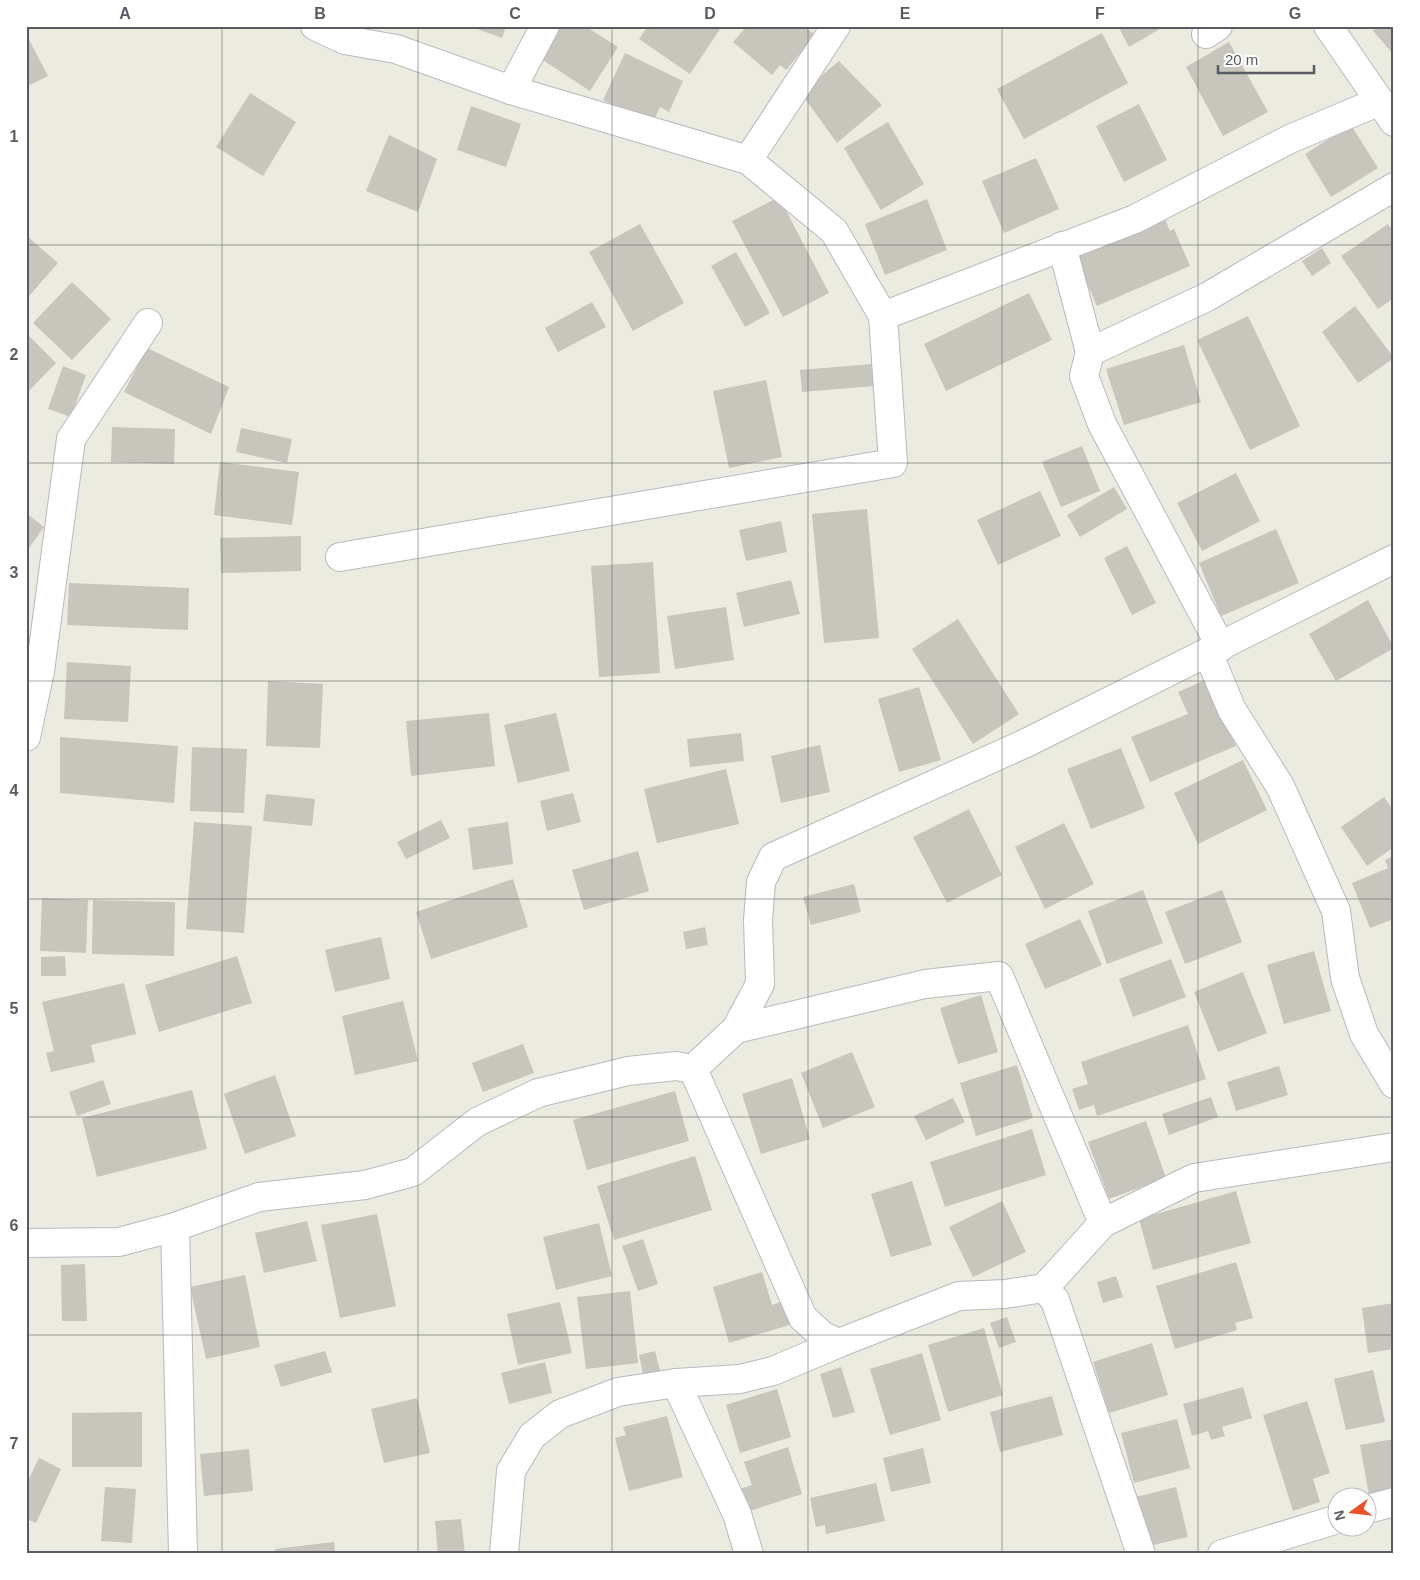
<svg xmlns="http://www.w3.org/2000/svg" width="1420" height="1580" viewBox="0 0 1420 1580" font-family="Helvetica,sans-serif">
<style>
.building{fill:#c7c5bc}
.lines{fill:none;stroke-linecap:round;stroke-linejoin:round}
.minor-casing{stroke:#b7b9bf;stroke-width:30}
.minor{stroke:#fff;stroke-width:28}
.grid{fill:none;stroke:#585b61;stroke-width:1;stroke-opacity:0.55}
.neatline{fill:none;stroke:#585b61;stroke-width:2}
.grid-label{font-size:16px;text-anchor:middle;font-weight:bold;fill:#585b61}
</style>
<rect width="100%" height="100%" fill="#ecebdf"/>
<g class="building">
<path d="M469,26H506L502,38Z"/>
<path d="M562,26H585L618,47L590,91L541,59Z"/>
<path d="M648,26H722L690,74L639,39Z"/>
<path d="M747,26H804L815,35L786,70L780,65L772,75L733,42Z"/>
<path d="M1118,26H1165L1129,47Z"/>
<path d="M1379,26H1394V55L1373,31Z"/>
<path d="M1102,33L1128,83L1024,139L997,89Z"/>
<path d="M26,34L48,76L26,87Z"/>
<path d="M1229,42L1268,112L1223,136L1186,67Z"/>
<path d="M625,53L683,81L669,112L660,107L652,124L603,100Z"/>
<path d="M839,61L882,105L837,143L801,93Z"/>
<path d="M250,93L296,122L263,176L216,147Z"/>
<path d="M1139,104L1167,160L1124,182L1096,126Z"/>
<path d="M471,106L521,124L506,167L457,150Z"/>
<path d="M888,122L924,184L881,210L844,148Z"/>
<path d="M1351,125L1378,168L1331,197L1305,154Z"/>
<path d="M389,135L437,159L418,212L366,191Z"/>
<path d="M1036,158L1059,209L1004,233L982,181Z"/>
<path d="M779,197L829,293L783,317L732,221Z"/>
<path d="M927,199L947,250L885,275L865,224Z"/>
<path d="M1162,212L1170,231L1174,229L1190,266L1097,306L1073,251Z"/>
<path d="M640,224L684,303L633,331L589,252Z"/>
<path d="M1388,224L1394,232V298L1378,309L1341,256Z"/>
<path d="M26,235L58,263L29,296L26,293Z"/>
<path d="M1322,248L1331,263L1312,276L1302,261Z"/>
<path d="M736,252L770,313L745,327L711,266Z"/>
<path d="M72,282L111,319L72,360L33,323Z"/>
<path d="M1029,293L1052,340L946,391L924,344Z"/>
<path d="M592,302L606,327L558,352L545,328Z"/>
<path d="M1355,306L1394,358L1358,383L1322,332Z"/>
<path d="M1248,316L1300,426L1250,450L1197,340Z"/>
<path d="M26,333L56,363L26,394Z"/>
<path d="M1184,345L1201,402L1124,425L1106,369Z"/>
<path d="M147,348L229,387L211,434L124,392Z"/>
<path d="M872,364L874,386L802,392L800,370Z"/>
<path d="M63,366L86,375L71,417L48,409Z"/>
<path d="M766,380L782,457L729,468L713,391Z"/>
<path d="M112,427L175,429L174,464L111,462Z"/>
<path d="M241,428L292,439L287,463L236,452Z"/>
<path d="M1082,446L1100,491L1061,507L1042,462Z"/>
<path d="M220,462L299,472L292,525L214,515Z"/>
<path d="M1236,473L1260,521L1202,551L1177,503Z"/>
<path d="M1114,487L1127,509L1080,537L1067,515Z"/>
<path d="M1040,491L1061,536L998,565L977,520Z"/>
<path d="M867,509L879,638L824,643L812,514Z"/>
<path d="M26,513L44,527L26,552Z"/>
<path d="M781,521L787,552L746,561L739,530Z"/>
<path d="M1276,529L1299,583L1221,616L1199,563Z"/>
<path d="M301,536V571L221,573L220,538Z"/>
<path d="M1127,546L1156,603L1132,615L1104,558Z"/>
<path d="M653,562L660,673L599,677L591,566Z"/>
<path d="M791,580L800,614L744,627L736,593Z"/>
<path d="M69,583L189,588L188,630L67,625Z"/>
<path d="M1368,600L1394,648L1336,681L1309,634Z"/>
<path d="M726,607L734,660L675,669L667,616Z"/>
<path d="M958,619L1019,714L973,744L912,649Z"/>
<path d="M67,662L131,666L128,722L64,719Z"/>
<path d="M1208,679L1236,746L1150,782L1131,737L1188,714L1178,692Z"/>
<path d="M268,681L323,684L320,748L266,746Z"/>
<path d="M919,687L941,760L899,772L878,699Z"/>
<path d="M489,713L495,766L411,776L406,721Z"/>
<path d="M556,713L570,771L518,783L504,725Z"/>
<path d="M741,733L744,761L690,767L687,739Z"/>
<path d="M60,737L178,746L174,803L60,793Z"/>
<path d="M820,745L830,792L781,803L771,756Z"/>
<path d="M192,747L247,749L244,813L190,811Z"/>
<path d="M1121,748L1145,808L1091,829L1067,769Z"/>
<path d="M1243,760L1267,810L1198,844L1174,793Z"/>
<path d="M726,769L739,824L657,843L644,789Z"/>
<path d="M573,793L581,822L547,831L540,801Z"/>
<path d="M266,794L315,799L312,826L263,821Z"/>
<path d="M1384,797L1394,811V847L1367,866L1341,827Z"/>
<path d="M969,809L1002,875L947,903L913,837Z"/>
<path d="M441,820L450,838L406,859L397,842Z"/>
<path d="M194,822L252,826L244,933L186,929Z"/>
<path d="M508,822L513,864L473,870L468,828Z"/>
<path d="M1064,823L1094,884L1045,909L1015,847Z"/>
<path d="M638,851L649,891L584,910L572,870Z"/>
<path d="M1394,856V919L1370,928L1352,883L1388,868L1385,860Z"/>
<path d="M513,879L528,927L431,959L416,912Z"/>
<path d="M854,884L861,912L811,925L803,897Z"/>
<path d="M1143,890L1163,943L1107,964L1088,911Z"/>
<path d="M1222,890L1242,942L1185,964L1165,912Z"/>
<path d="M42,898L88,900L86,953L40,951Z"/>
<path d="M93,900L175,902L174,956L92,954Z"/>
<path d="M1080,919L1102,965L1045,989L1025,944Z"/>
<path d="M705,927L708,945L686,949L683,932Z"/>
<path d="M381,937L390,979L335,992L325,950Z"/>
<path d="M1314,951L1331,1011L1284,1024L1267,965Z"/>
<path d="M65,956L66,976H41V957Z"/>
<path d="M237,956L252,1003L159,1032L145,985Z"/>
<path d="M1171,959L1186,997L1133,1017L1119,979Z"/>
<path d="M1243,972L1267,1033L1218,1052L1194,992Z"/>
<path d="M124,983L136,1034L91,1045L95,1062L51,1072L46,1053L54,1051L42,1002Z"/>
<path d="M981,995L998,1052L958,1064L940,1008Z"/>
<path d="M403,1001L418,1061L355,1075L342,1016Z"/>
<path d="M1188,1025L1206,1079L1097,1116L1094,1105L1079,1110L1072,1089L1088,1084L1081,1062Z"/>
<path d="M523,1044L534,1073L483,1092L472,1063Z"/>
<path d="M852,1052L875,1107L823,1128L801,1073Z"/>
<path d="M1017,1065L1033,1118L976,1136L960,1083Z"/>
<path d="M1279,1066L1288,1095L1236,1111L1227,1082Z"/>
<path d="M275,1075L296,1136L245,1154L224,1094Z"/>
<path d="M792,1078L810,1139L761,1154L742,1094Z"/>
<path d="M103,1080L111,1104L77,1116L69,1092Z"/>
<path d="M192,1090L207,1149L97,1177L82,1118Z"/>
<path d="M675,1091L689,1141L587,1170L573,1120Z"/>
<path d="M1211,1097L1218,1117L1169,1135L1162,1114Z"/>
<path d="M953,1098L965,1122L926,1140L914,1116Z"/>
<path d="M1146,1121L1166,1178L1109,1199L1088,1142Z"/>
<path d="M1032,1129L1046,1175L945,1207L930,1162Z"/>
<path d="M695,1156L712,1210L614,1240L597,1186Z"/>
<path d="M912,1181L932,1245L891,1257L871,1194Z"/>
<path d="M1236,1191L1251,1243L1153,1270L1139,1219Z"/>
<path d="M1002,1201L1026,1252L973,1277L949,1227Z"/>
<path d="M377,1214L396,1306L340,1318L321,1225Z"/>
<path d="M307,1221L317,1261L264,1273L255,1233Z"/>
<path d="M599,1223L612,1276L556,1290L543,1237Z"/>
<path d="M643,1239L658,1284L638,1291L622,1246Z"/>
<path d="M1236,1262L1253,1318L1235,1323L1237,1330L1175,1349L1156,1286Z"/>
<path d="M85,1264L87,1321H62L61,1265Z"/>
<path d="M762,1272L772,1305L785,1301L793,1324L729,1343L713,1287Z"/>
<path d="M245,1275L260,1347L206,1359L190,1287Z"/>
<path d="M1116,1276L1123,1297L1103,1303L1097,1282Z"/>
<path d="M630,1291L638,1363L586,1369L577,1297Z"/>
<path d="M560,1302L572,1353L518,1365L507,1314Z"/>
<path d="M1394,1303V1349L1368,1353L1362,1308Z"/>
<path d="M1007,1317L1016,1342L999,1348L990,1323Z"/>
<path d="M984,1328L1003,1395L948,1412L928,1345Z"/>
<path d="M1152,1343L1168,1395L1109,1413L1093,1362Z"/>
<path d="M325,1351L332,1372L281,1387L274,1365Z"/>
<path d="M655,1351L661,1374L644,1378L639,1355Z"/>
<path d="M922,1353L941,1420L890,1435L870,1369Z"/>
<path d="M545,1362L552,1393L509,1404L501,1373Z"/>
<path d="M841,1367L855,1412L833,1418L820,1374Z"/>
<path d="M1373,1370L1385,1422L1346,1430L1334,1379Z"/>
<path d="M1243,1387L1252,1418L1222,1427L1225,1436L1211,1440L1208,1431L1192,1436L1183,1404Z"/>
<path d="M777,1389L791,1437L740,1453L726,1405Z"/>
<path d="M1052,1396L1063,1435L1000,1452L990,1412Z"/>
<path d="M417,1398L430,1453L384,1463L371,1409Z"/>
<path d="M1307,1401L1330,1473L1313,1479L1320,1502L1293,1511L1263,1415Z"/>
<path d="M142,1412V1467H72V1413Z"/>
<path d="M667,1416L683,1477L629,1491L615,1438L626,1435L623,1427Z"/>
<path d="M1177,1419L1190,1468L1134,1483L1121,1433Z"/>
<path d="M1394,1439V1491L1369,1495L1360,1445Z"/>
<path d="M788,1447L802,1494L747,1512L740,1489L752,1485L744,1462Z"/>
<path d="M923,1448L931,1483L891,1492L883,1458Z"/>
<path d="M249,1449L253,1491L204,1496L200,1454Z"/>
<path d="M39,1458L61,1469L36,1523L26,1519V1485Z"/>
<path d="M876,1483L885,1521L826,1534L825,1525L816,1527L810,1498Z"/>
<path d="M105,1487L136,1489L132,1543L101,1541Z"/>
<path d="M1176,1487L1188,1537L1144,1547L1132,1498Z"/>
<path d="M461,1519L465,1554H438L435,1521Z"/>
<path d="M334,1542L335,1554H275V1549Z"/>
</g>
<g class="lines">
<defs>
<g id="minor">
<path d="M315,26L345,40L396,49L511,90L748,160L834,231L883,316L893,463L340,557"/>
<path d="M1328,26L1394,122"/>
<path d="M1206,34L1218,26"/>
<path d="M511,90L545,26"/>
<path d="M748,160L836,26"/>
<path d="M1062,246L1090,352"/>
<path d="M883,316L1135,219L1290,139L1380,101"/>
<path d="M1221,647L1102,424L1084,376L1090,352L1207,297L1394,187"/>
<path d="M1208,653L1232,710L1280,786L1336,911L1345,978L1364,1034L1394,1084"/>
<path d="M26,737L40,671L71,439L148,323"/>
<path d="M736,1029L925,984L999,976L1103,1223"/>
<path d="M693,1069L736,1029L760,984L758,920L761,882L773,857L1026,743L1394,559"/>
<path d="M693,1069L803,1318L823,1336L839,1343L959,1296L1005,1294L1044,1288L1103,1223L1194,1178L1394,1147"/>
<path d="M175,1227L183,1554"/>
<path d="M26,1243L119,1242L175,1227L259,1197L365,1185L413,1172L477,1122L538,1093L628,1071L676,1066L693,1069"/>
<path d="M1044,1288L1055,1300L1141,1554"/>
<path d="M676,1383L737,1514L749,1554"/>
<path d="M1368,1509L1394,1502"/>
<path d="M504,1554L511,1471L532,1436L560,1414L618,1392L676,1383L740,1379L773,1371L839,1343"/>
<path d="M1222,1554L1338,1519"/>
</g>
</defs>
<use href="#minor" class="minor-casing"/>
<use href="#minor" class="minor"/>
</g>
<path class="grid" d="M222,26V1554M418,26V1554M612,26V1554M808,26V1554M1002,26V1554M1198,26V1554M26,245H1394M26,463H1394M26,681H1394M26,899H1394M26,1117H1394M26,1335H1394"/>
<rect width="1420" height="1580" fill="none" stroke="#ffffff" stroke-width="55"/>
<g transform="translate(1352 1512) rotate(255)"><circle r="24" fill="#ffffff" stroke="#bcbdc0"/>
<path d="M0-4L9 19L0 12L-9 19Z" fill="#ec5025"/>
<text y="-8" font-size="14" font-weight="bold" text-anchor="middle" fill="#585b61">N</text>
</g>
<path d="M1218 65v8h96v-8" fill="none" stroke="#585b61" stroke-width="2.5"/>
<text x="1225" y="65" font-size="15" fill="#585b61" stroke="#ffffff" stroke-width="4" paint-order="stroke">20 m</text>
<rect x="28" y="28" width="1364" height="1524" class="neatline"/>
<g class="grid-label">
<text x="125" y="19">A</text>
<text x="320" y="19">B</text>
<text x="515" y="19">C</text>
<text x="710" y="19">D</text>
<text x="905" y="19">E</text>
<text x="1100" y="19">F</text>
<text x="1295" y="19">G</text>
<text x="14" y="142">1</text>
<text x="14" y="360">2</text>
<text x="14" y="578">3</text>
<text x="14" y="796">4</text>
<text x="14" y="1014">5</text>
<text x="14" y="1231">6</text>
<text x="14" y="1449">7</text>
</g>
</svg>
